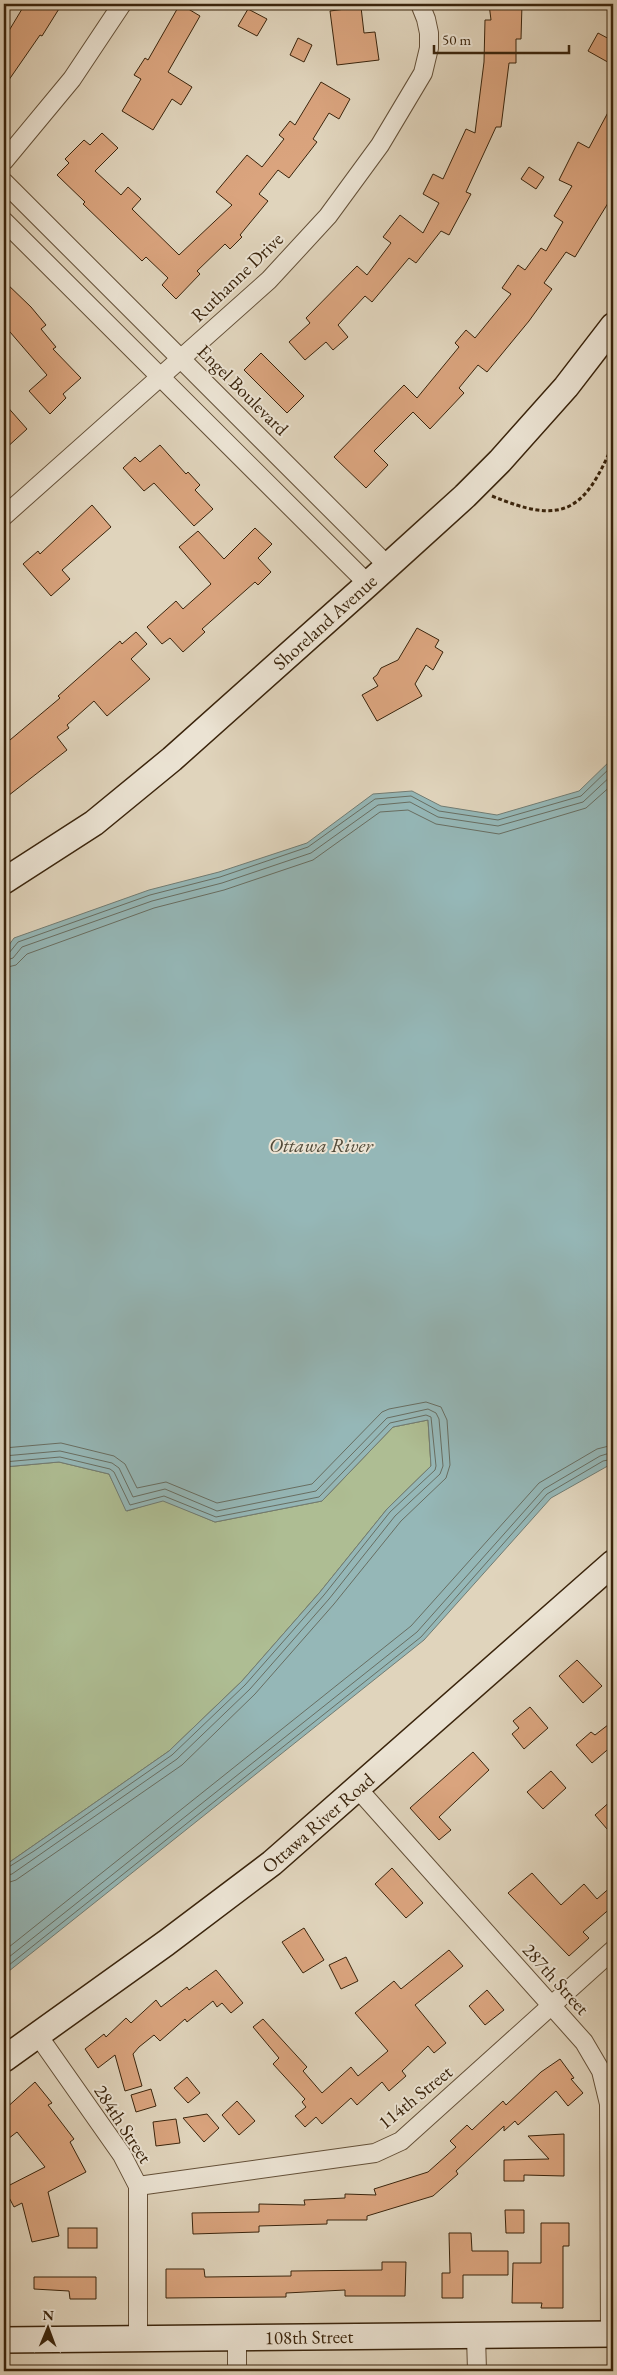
<svg xmlns="http://www.w3.org/2000/svg" width="617" height="2375" viewBox="0 0 617 2375" font-family="'EB Garamond',serif">
<style>
.green{fill:#aebd93;stroke:#747050}
.water{fill:#95b7b7;stroke:#717c73}
.lines{fill:none;stroke-linecap:round;stroke-linejoin:round}
.shore{stroke:#686e62;stroke-width:1}
.building{fill:#daa47e;stroke:#3a240c}
.street-casing{stroke:#645038;stroke-width:20}
.secondary-casing{stroke:#3a240c;stroke-width:28}
.path{stroke:#3a240c;stroke-width:3;stroke-dasharray:4 2.5;stroke-linecap:butt}
.street{stroke:#ebe3d3;stroke-width:18}
.secondary{stroke:#ebe3d3;stroke-width:25}
.labels{text-anchor:middle;dominant-baseline:central;stroke-width:4;stroke-linejoin:round;paint-order:stroke}
.street-label{font-size:19px;fill:#3a240c;stroke:#ebe3d3}
.water-label{font-size:20px;font-style:italic;fill:#514937;stroke:#ebe3d3}
</style>
<rect width="100%" height="100%" fill="#e0d4bc"/>
<filter id="stains"><feTurbulence type="fractalNoise" baseFrequency=".004" numOctaves="4"/><feColorMatrix values="0 0 0 0 .2 0 0 0 0 .09 0 0 0 0 .02 0 0 0 .5 -.17"/></filter>
<radialGradient id="worn" r=".72"><stop offset=".6" stop-color="#630" stop-opacity="0"/><stop offset="1" stop-color="#630" stop-opacity=".3"/></radialGradient>
<path class="green" d="M428,1420L431,1466L387,1509L320,1592L242,1681L169,1751L4,1866V1467L59,1462L109,1474L127,1511L163,1500L215,1522L322,1501L393,1427Z"/>
<path class="water" d="M613,758V1463L551,1498L424,1640L4,1975V1866L169,1751L242,1681L320,1592L387,1509L431,1466L428,1420L393,1427L322,1501L215,1522L163,1501L126,1511L109,1474L59,1462L4,1467V952L14,938L149,890L219,872L307,843L373,794L412,791L441,806L497,815L579,791Z"/>
<g class="lines">
<g class="shore">
<path d="M4,955L9,953L18,942L150,895L220,877L308,847L375,799L411,796L439,811L498,820L581,796L613,765"/>
<path d="M4,961L13,958L22,947L152,901L222,883L311,853L378,805L410,802L438,817L498,826L583,802L613,774"/>
<path d="M4,968L16,965L27,954L154,908L224,890L313,860L380,812L408,810L436,824L499,834L586,808L613,784"/>
<path d="M4,1448L61,1443L114,1456L125,1464L137,1488L166,1482L217,1503L312,1484L382,1412L389,1409L426,1402L441,1407L447,1420L450,1465L446,1478L401,1521L334,1604L255,1694L182,1765L16,1880L4,1884"/>
<path d="M4,1456L60,1451L112,1463L119,1468L133,1497L165,1489L217,1511L316,1491L387,1418L428,1409L436,1413L439,1419L443,1466L440,1474L395,1516L329,1599L250,1689L177,1759L12,1874L4,1876"/>
<path d="M4,1462L60,1457L110,1469L114,1472L130,1505L164,1496L216,1517L319,1497L390,1423L426,1415L431,1417L436,1466L435,1470L390,1512L324,1595L245,1685L172,1755L34,1851L4,1870"/>
<path d="M4,1951L411,1626L539,1483L597,1449L613,1445"/>
<path d="M4,1961L417,1632L544,1489L600,1456L613,1452"/>
<path d="M4,1969L421,1637L547,1494L603,1461L613,1459"/>
</g>
</g>
<g class="building">
<path d="M25,4H62L42,36L40,35L4,87V39Z"/>
<path d="M180,4L200,16L168,72L192,87L181,105L172,99L153,130L122,111L141,79L134,75L145,58L148,60Z"/>
<path d="M489,4H522L521,39H516V63H509L501,127H496L466,192L471,194L449,235L441,231L416,263L409,258L372,302L365,296L338,325L348,337L333,350L326,342L305,360L289,342L310,323L306,318L357,266L367,275L391,243L383,237L400,215L423,233L439,203L423,194L433,174L443,179L466,129L475,133L484,62L485,20H491Z"/>
<path d="M361,7L364,33L375,32L379,60L337,65L330,11Z"/>
<path d="M248,9L267,19L257,36L238,26Z"/>
<path d="M598,33L613,41V65L588,51Z"/>
<path d="M298,38L312,45L304,62L290,55Z"/>
<path d="M321,82L350,99L339,119L329,113L313,139L317,142L289,178L278,170L259,194L268,201L240,235L242,237L230,249L225,244L197,271L200,274L176,299L162,285L168,278L146,257L142,261L83,204L85,202L57,175L69,163L65,159L84,140L90,145L102,133L118,148L95,171L121,195L128,187L141,199L132,209L179,255L232,205L216,192L247,155L262,167L284,139L279,135L290,121L295,125Z"/>
<path d="M613,103V195L575,257L566,252L544,283L552,289L529,321L487,372L478,365L459,388L464,393L430,429L413,412L374,451L388,465L366,488L334,457L404,385L417,398L459,347L455,343L466,330L475,338L511,294L502,288L518,265L525,270L541,248L546,251L563,222L554,216L572,186L559,180L578,142L589,148Z"/>
<path d="M529,167L544,177L536,189L521,179Z"/>
<path d="M4,281L31,307L46,325L41,329L56,347L53,349L81,378L63,394L66,398L50,414L29,391L47,375L4,325Z"/>
<path d="M261,353L304,396L287,413L244,370Z"/>
<path d="M4,403L27,429L4,450Z"/>
<path d="M160,445L186,474L188,472L200,485L195,490L213,509L194,526L154,483L144,491L123,468L135,457L140,462Z"/>
<path d="M92,505L111,527L62,570L70,579L51,596L23,564L38,551L40,554Z"/>
<path d="M255,528L272,544L258,558L271,572L258,585L255,582L202,629L205,632L183,652L170,638L162,644L147,627L176,601L183,609L211,584L179,547L198,531L224,559Z"/>
<path d="M417,628L439,640L435,647L443,652L433,670L426,665L415,684L422,696L377,721L362,695L378,686L373,678L377,675L381,668L398,660Z"/>
<path d="M136,632L147,644L131,659L150,679L107,716L94,701L67,725L69,728L57,737L67,750L4,799V745L60,698L58,696L120,641L122,644Z"/>
<path d="M577,1660L602,1686L583,1703L559,1676Z"/>
<path d="M530,1707L548,1728L524,1749L512,1734L519,1728L513,1721Z"/>
<path d="M613,1721V1745L592,1763L576,1745L591,1732L595,1735Z"/>
<path d="M473,1752L489,1770L439,1817L451,1830L439,1840L410,1808Z"/>
<path d="M551,1771L566,1788L543,1809L527,1792Z"/>
<path d="M613,1799V1836L595,1815Z"/>
<path d="M392,1868L423,1903L406,1918L375,1884Z"/>
<path d="M532,1873L561,1905L584,1884L597,1899L613,1885V1906L583,1932L589,1938L569,1956L508,1893Z"/>
<path d="M304,1928L324,1960L303,1973L282,1942Z"/>
<path d="M449,1950L463,1966L415,2005L446,2043L434,2053L428,2046L402,2071L406,2076L389,2091L382,2082L357,2105L351,2098L322,2124L316,2117L305,2127L295,2116L306,2107L302,2102L305,2099L273,2064L279,2058L253,2027L263,2019L307,2067L303,2071L322,2093L351,2067L358,2076L388,2051L355,2013L394,1981L401,1989Z"/>
<path d="M346,1957L358,1981L341,1989L329,1965Z"/>
<path d="M216,1970L243,2003L231,2013L222,2003L217,2007L213,2001L187,2022L185,2019L160,2041L154,2035L139,2047L133,2054L142,2086L125,2091L115,2055L98,2068L85,2049L104,2034L106,2037L126,2018L131,2023L156,2000L161,2007L187,1987L189,1990Z"/>
<path d="M487,1990L504,2010L485,2025L469,2006Z"/>
<path d="M560,2059L574,2078L571,2079L583,2093L568,2106L556,2091L518,2125L515,2121L504,2131V2126L456,2171L458,2174L433,2196L367,2216V2220H327V2224L259,2226V2232L193,2234L192,2213L259,2212V2204L305,2205L304,2200L345,2198V2194L376,2195L374,2189L428,2172L456,2147L450,2141L467,2125L472,2130L503,2101L506,2105L541,2072Z"/>
<path d="M187,2077L200,2093L188,2103L174,2088Z"/>
<path d="M35,2082L52,2103L48,2105L74,2139L70,2142L86,2172L48,2192L59,2236L32,2242L22,2203L14,2207L4,2188L45,2167L17,2132L4,2142V2110Z"/>
<path d="M151,2089L156,2106L136,2112L131,2095Z"/>
<path d="M237,2101L255,2121L239,2135L222,2115Z"/>
<path d="M207,2114L219,2128L204,2142L183,2118Z"/>
<path d="M176,2119L180,2143L156,2146L153,2122Z"/>
<path d="M564,2134V2176L524,2175V2181H504V2160L549,2159L528,2136Z"/>
<path d="M505,2210H524V2233H506Z"/>
<path d="M541,2223H569V2246H563V2308H541L542,2303H512L513,2263H541Z"/>
<rect x="68" y="2228" width="29" height="20"/>
<path d="M449,2233H471L472,2251H508V2275H463V2298H442V2273H450Z"/>
<path d="M382,2262H406L405,2296H345V2290L286,2293V2297L166,2298V2269H204L205,2277L291,2276V2271L382,2270Z"/>
<path d="M34,2277H96V2299H70L69,2291L34,2289Z"/>
</g>
<g class="lines">
<defs>
<g id="street">
<path d="M4,161L72,79L122,4"/>
<path d="M4,182L388,566"/>
<path d="M4,221L368,584"/>
<path d="M4,516L269,280L328,216L380,145L423,73L429,48V33L426,19L420,4"/>
<path d="M358,1789L584,2042L601,2071L609,2104L610,2334"/>
<path d="M37,2034L122,2155L138,2186V2339"/>
<path d="M138,2186L375,2153L401,2141L613,1950"/>
<path d="M476,2336L477,2371"/>
<path d="M237,2338V2371"/>
</g>
<g id="secondary">
<path d="M4,881L94,823L172,759L368,584L465,496L500,461L566,387L613,326"/>
<path d="M4,2059L166,1943L272,1863L613,1563"/>
<path d="M4,2340L613,2334"/>
</g>
</defs>
<use href="#street" class="street-casing"/>
<use href="#secondary" class="secondary-casing"/>
<path class="path" d="M492,496C562,525 584,513 613,444"/>
<use href="#street" class="street"/>
<use href="#secondary" class="secondary"/>
</g>
<g class="labels">
<g class="street-label">
<text transform="translate(237 277) rotate(-44)">Ruthanne Drive</text>
<text transform="translate(243 390) rotate(45)">Engel Boulevard</text>
<text transform="translate(325 622) rotate(-42)">Shoreland Avenue</text>
<text transform="translate(318 1823) rotate(-41)">Ottawa River Road</text>
<text transform="translate(556 1979) rotate(48)">287th Street</text>
<text transform="translate(415 2097) rotate(-39)">114th Street</text>
<text transform="translate(123 2124) rotate(57)">284th Street</text>
<text transform="translate(309 2337) rotate(-1)">108th Street</text>
</g>
<g class="water-label">
<text x="321" y="1145">Ottawa River</text>
</g>
</g>
<rect width="617" height="2375" fill="none" stroke="#e0d4bc" stroke-width="20"/>
<rect x="5" y="5" width="607" height="2365" fill="none" stroke="#3a240c" stroke-width="2.5"/>
<rect x="10" y="10" width="597" height="2355" fill="none" stroke="#3a240c"/>
<g transform="translate(48 2328) rotate(1)" stroke="#ebe3d3" stroke-width="4" paint-order="stroke">
<path d="M0-4L9 19L0 12L-9 19Z" fill="#3a240c"/>
<text y="-8" font-size="14" font-weight="bold" text-anchor="middle" fill="#3a240c">N</text>
</g>
<path d="M434 45v8h135v-8" fill="none" stroke="#3a240c" stroke-width="2.5"/>
<text x="442" y="45" font-size="15" fill="#3a240c" stroke="#ebe3d3" stroke-width="4" paint-order="stroke">50 m</text>
<rect width="100%" height="100%" filter="url(#stains)"/>
<rect width="100%" height="100%" fill="url(#worn)"/>
</svg>
